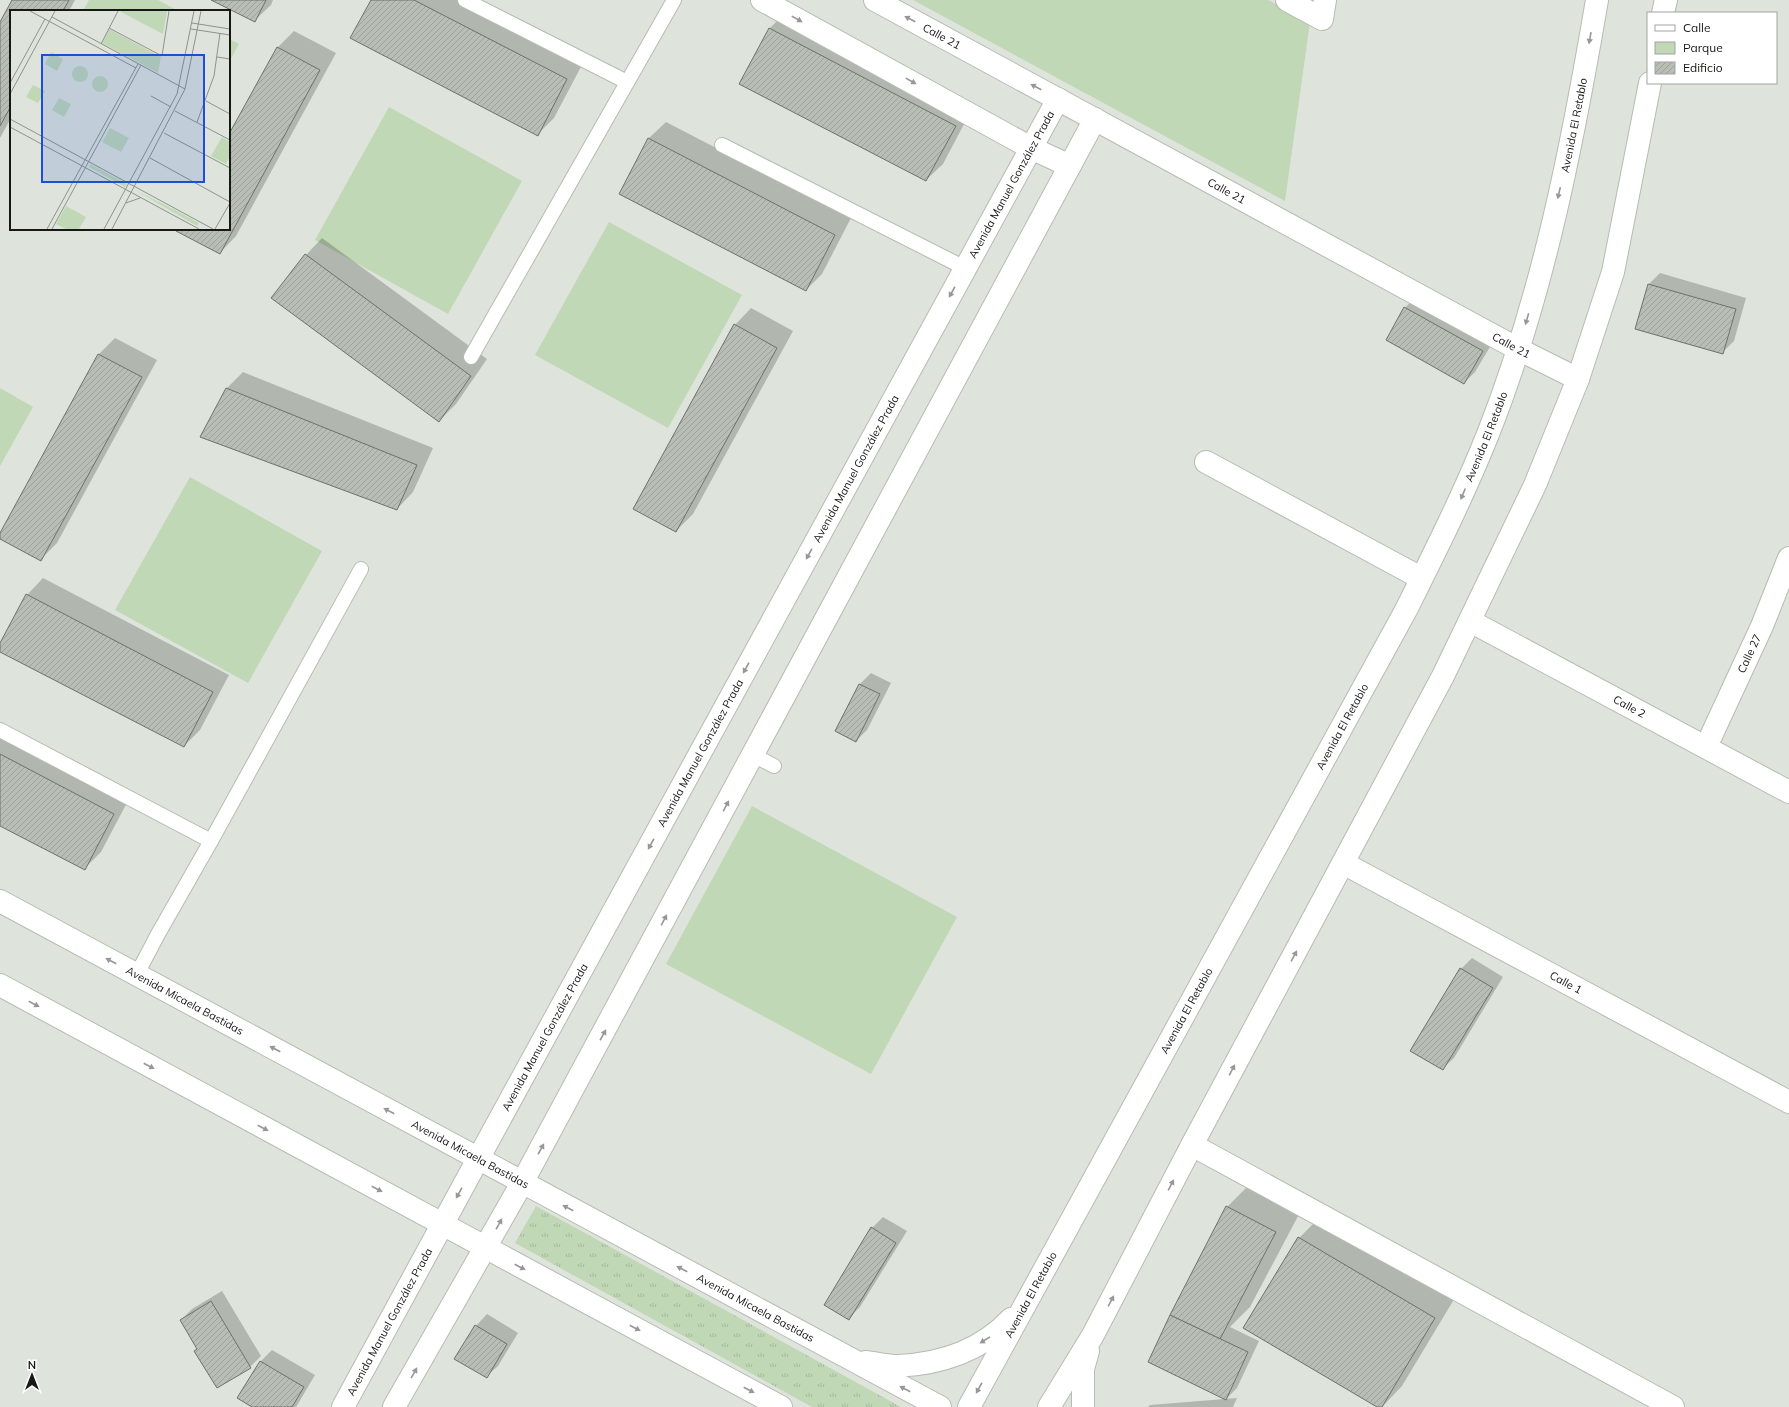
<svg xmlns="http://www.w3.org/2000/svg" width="1789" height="1407" viewBox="0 0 1789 1407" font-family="Mulish,sans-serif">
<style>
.grass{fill:url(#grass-tufts)}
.park{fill:#c0d8b5}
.shadow{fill:#0003}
.building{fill:url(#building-hatch);stroke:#6d726a}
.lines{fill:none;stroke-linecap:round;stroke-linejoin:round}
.lane-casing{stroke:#b5bcb2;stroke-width:16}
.street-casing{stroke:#b5bcb2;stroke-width:24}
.secondary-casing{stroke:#b5bcb2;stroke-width:24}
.lane{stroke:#fff;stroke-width:14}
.street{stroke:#fff;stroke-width:22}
.secondary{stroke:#fff;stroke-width:22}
.oneway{fill:#969796}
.labels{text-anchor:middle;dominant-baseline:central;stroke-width:3;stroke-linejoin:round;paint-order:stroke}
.street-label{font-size:11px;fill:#161815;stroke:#fff}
.inset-road{fill:none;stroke:#8e928c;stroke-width:1}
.view{fill:#1d4ed8;fill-opacity:0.15;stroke:#1d4ed8;stroke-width:2}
.inset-edge{fill:none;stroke:#161815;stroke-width:2}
</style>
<defs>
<pattern id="grass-tufts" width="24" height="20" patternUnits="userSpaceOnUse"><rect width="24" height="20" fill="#c0d8b5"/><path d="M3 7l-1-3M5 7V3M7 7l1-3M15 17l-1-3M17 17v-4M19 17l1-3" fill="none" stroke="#a4b99b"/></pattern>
<pattern id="building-hatch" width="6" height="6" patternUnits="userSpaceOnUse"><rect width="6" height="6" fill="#b8beb5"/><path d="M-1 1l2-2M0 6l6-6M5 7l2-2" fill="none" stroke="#9da39b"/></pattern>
</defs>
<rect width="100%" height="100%" fill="#dee4db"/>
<path class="grass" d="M536,1206L901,1407H812L515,1243Z"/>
<g class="park">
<path d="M89,0H158L178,11H83Z"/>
<path d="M913,0H1268L1310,22L1285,201Z"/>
<path d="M229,39L239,44L229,62Z"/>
<path d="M389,107L522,181L448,314L315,240Z"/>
<path d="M609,222L742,295L668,428L535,355Z"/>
<path d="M0,388L33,407L0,466Z"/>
<path d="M190,477L322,551L248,683L115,610Z"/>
<path d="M752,806L957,917L871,1074L666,964Z"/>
</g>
<g class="shadow">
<path d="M13,0H75L69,11H11V118L0,138V24Z"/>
<path d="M214,0H273L271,5L254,21Z"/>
<path d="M372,0H462L583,63L554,118L538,134Z"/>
<path d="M786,12L972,109L943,164L926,180L770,28Z"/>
<path d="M294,31L336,53L236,236L220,253L178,229H229V136L278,47Z"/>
<path d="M666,122L851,218L822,274L806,290L620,193L649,138Z"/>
<path d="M322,238L487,359L456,404L439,421L306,255Z"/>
<path d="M1660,273L1746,298L1734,341L1723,352L1649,284Z"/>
<path d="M1416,296L1494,340L1475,372L1464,383L1405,308Z"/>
<path d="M751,308L793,331L693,514L676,531L735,325Z"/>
<path d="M115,338L157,360L57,543L40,560L0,538V535L99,354Z"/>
<path d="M243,372L433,448L413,492L397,509L226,389Z"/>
<path d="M43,578L229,675L200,730L184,746L0,651V645L27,595Z"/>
<path d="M871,673L891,683L867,730L856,741L836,731L860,684Z"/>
<path d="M0,729L130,797L101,852L84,869L0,825Z"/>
<path d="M1472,958L1503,977L1454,1058L1442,1069L1461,969Z"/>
<path d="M1258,1176L1306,1201L1250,1307L1230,1327L1259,1341L1237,1388L1226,1399L1150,1361L1227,1207Z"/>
<path d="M1321,1216L1456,1296L1402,1386L1382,1407L1245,1328L1299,1238Z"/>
<path d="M883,1217L907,1231L860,1307L849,1318L872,1228Z"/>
<path d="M222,1291L261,1356L250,1367L195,1351L198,1348L181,1320L192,1309Z"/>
<path d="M487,1314L518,1333L498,1366L486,1377L476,1326Z"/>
<path d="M272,1350L315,1375L296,1407H254L261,1361Z"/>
<path d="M1237,1398L1233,1407H1148L1150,1405Z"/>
</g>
<g class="building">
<path d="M12,0H69L63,11H11V106L0,126V22Z"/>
<path d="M211,0H266L255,22Z"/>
<path d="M371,0H414L567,79L538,136L350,38Z"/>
<path d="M769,28L956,126L926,181L739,84Z"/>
<path d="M277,47L320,70L220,254L176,231L177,229H229V134Z"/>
<path d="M648,138L835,235L806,291L619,194Z"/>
<path d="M305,254L471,376L439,422L271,298Z"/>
<path d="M1648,284L1736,309L1723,354L1635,329Z"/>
<path d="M1404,307L1483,351L1464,384L1386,340Z"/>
<path d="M734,324L777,348L676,532L633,509Z"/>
<path d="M98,354L142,377L41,561L0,539V533Z"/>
<path d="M226,388L417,465L397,510L200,437Z"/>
<path d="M26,594L213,692L184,747L0,652V643Z"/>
<path d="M859,684L880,694L856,742L835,731Z"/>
<path d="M0,754L114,814L85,870L0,826Z"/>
<path d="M1460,968L1493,988L1443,1070L1410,1051Z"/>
<path d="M1226,1206L1276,1232L1220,1339L1170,1315Z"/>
<path d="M871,1227L896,1243L849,1320L824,1305Z"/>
<path d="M1298,1237L1435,1318L1382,1407H1377L1243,1328Z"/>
<path d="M211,1301L251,1368L217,1388L194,1351L197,1349L180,1320Z"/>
<path d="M1170,1315L1248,1352L1226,1400L1148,1362Z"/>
<path d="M475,1325L507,1344L487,1378L454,1359Z"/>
<path d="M260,1361L304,1387L292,1407H252L237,1398Z"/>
</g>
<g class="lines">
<defs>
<g id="lane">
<path d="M465,0L627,82"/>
<path d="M722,145L965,268"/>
<path d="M471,357L674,0"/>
<path d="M0,730L211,841"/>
<path d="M753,755L774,766"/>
<path d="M137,974L158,934L211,841L361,569"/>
</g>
<g id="street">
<path d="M762,0L1031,148L1070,166"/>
<path id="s1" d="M875,0L1518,349L1578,379"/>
<path d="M1287,0L1322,19L1325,0"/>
<path d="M1206,462L1421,578"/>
<path id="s2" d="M1470,621L1789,792"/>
<path id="s3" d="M1706,747L1762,626L1789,558"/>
<path id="s4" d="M1343,863L1789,1102"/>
<path d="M1192,1145L1673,1407"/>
<path id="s5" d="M478,1159L1058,99"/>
<path d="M522,1183L1095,119"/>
</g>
<g id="secondary">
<path d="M1663,13L1666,0"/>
<path id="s6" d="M0,901L940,1407"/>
<path d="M0,985L781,1407"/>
<path d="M865,1362C876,1363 887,1366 898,1366C941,1364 982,1350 1011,1319"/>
<path id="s7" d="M343,1407L478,1159"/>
<path d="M394,1407L522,1183"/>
<path id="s8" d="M969,1407L1406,610C1435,552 1464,494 1488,434C1543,295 1572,147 1597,0"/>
<path d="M1049,1407L1093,1335L1192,1145L1443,676L1535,485L1578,379L1613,272L1650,83"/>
<path d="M1083,1407V1369L1088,1351"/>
</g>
</defs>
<use href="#lane" class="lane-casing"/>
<use href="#street" class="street-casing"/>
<use href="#secondary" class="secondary-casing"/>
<use href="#lane" class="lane"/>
<use href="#street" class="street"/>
<use href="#secondary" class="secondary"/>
</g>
<defs><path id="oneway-solid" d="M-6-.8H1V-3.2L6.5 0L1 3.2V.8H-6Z"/></defs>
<g class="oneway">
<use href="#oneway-solid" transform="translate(797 19) rotate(29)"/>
<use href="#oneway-solid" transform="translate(910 19) rotate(-152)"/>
<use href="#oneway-solid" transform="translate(1590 38) rotate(100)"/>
<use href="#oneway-solid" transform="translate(911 81) rotate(29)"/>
<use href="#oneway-solid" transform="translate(1036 87) rotate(-152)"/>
<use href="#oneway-solid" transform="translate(1559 193) rotate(103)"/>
<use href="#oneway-solid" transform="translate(952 292) rotate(119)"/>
<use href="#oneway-solid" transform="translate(1527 319) rotate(106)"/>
<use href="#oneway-solid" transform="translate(1463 494) rotate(113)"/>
<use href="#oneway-solid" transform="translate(809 554) rotate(119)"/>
<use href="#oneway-solid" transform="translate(746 668) rotate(119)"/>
<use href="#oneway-solid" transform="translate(726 806) rotate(-62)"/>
<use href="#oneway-solid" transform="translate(651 844) rotate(119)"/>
<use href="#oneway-solid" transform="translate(664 920) rotate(-62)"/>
<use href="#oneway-solid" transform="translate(1294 956) rotate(-62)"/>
<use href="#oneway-solid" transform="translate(111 961) rotate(-152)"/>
<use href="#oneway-solid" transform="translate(34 1004) rotate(28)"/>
<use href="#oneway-solid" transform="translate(603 1035) rotate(-61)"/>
<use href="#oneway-solid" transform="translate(275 1049) rotate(-152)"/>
<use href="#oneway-solid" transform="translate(149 1066) rotate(28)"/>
<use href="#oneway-solid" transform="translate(1232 1070) rotate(-62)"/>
<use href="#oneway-solid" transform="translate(389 1111) rotate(-152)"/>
<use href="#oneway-solid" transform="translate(263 1128) rotate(28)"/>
<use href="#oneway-solid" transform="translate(541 1149) rotate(-61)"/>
<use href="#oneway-solid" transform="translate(1171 1185) rotate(-62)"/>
<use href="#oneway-solid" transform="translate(377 1189) rotate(28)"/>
<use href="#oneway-solid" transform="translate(459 1193) rotate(119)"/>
<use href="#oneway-solid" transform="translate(568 1208) rotate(-152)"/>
<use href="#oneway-solid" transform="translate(499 1224) rotate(-61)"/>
<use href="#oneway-solid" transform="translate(520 1267) rotate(28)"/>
<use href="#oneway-solid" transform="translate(682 1269) rotate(-152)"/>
<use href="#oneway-solid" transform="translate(1111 1301) rotate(-62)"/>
<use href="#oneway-solid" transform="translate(635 1328) rotate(28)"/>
<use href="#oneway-solid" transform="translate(985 1340) rotate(148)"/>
<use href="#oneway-solid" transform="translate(414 1373) rotate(-60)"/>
<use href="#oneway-solid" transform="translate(979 1388) rotate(119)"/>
<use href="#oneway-solid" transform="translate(905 1389) rotate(-152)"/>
<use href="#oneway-solid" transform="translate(749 1390) rotate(28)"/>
</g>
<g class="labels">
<g class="street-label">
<text stroke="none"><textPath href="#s1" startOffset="76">Calle 21</textPath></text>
<text stroke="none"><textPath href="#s8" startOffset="1424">Avenida El Retablo</textPath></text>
<text stroke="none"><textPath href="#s5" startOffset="1111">Avenida Manuel González Prada</textPath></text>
<text stroke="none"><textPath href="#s1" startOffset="400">Calle 21</textPath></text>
<text stroke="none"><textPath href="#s1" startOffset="724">Calle 21</textPath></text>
<text stroke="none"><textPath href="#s8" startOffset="1100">Avenida El Retablo</textPath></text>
<text stroke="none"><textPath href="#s5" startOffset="787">Avenida Manuel González Prada</textPath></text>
<text stroke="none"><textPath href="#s3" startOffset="103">Calle 27</textPath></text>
<text stroke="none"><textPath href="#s2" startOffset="181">Calle 2</textPath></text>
<text stroke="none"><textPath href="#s8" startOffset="776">Avenida El Retablo</textPath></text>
<text stroke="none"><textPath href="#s5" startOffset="463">Avenida Manuel González Prada</textPath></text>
<text stroke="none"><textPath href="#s4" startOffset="253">Calle 1</textPath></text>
<text stroke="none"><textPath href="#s6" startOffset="210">Avenida Micaela Bastidas</textPath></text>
<text stroke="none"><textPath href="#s8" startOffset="452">Avenida El Retablo</textPath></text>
<text stroke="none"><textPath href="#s5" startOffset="139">Avenida Manuel González Prada</textPath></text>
<text stroke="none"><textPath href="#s6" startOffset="534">Avenida Micaela Bastidas</textPath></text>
<text stroke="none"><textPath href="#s8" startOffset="128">Avenida El Retablo</textPath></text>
<text stroke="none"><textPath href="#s6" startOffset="858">Avenida Micaela Bastidas</textPath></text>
<text stroke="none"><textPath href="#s7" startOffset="97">Avenida Manuel González Prada</textPath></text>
</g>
</g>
<g transform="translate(10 10)">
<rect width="220" height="220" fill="#dee4db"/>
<path d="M80,154L117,174L115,177L79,157ZM125,180L165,200L189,213L187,216Z" fill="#c0d8b5"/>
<path d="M157,1L153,24L111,2V1ZM99,19L151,47L148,63L92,33ZM41,42L53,49L47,61L35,54ZM62 64a8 8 0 1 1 16 0a8 8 0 1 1-16 0ZM82 74a8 8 0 1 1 16 0a8 8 0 1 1-16 0ZM23,75L35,81L28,93L16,87ZM49,88L61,94L54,107L42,100ZM100,118L119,128L111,142L92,132ZM212,127L220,132V146L216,154L201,146ZM56,196L76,207L69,219H56L46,214Z" fill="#c0d8b5"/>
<path class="inset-road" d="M20,1L126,58M42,7L175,79M182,13L220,19M99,18L152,46L159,1M181,19L220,25M91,34L108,1M207,47L220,49M0,73L35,9M0,84L45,1M141,86L161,97M196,91L220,104M165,101L220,130M0,109L203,219M187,112L204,66L210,23M0,117L189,219M154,123L220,158M140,148L220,192M116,193L130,188M37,219L128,54M42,219L131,55M94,219L167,84L184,1M102,219L175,79L191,1M205,219L220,193"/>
<path class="view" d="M32,45H194V172H32Z"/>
<rect width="220" height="220" class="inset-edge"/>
</g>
<rect x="1647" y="12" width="130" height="72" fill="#ffffff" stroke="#a2a3a1"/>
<rect x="1655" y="25" width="20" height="6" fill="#ffffff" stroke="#a2a3a1"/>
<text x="1683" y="32" font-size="12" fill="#161815">Calle</text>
<rect x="1655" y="42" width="20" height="12" fill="#c0d8b5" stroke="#a2a3a1"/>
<text x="1683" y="52" font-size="12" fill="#161815">Parque</text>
<rect x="1655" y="62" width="20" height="12" fill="url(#building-hatch)" stroke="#a2a3a1"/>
<text x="1683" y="72" font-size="12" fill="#161815">Edificio</text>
<g transform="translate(32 1375)" stroke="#ffffff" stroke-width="3" paint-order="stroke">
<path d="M0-3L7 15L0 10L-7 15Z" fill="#161815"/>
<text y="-6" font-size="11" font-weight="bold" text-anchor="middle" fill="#161815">N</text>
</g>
</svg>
